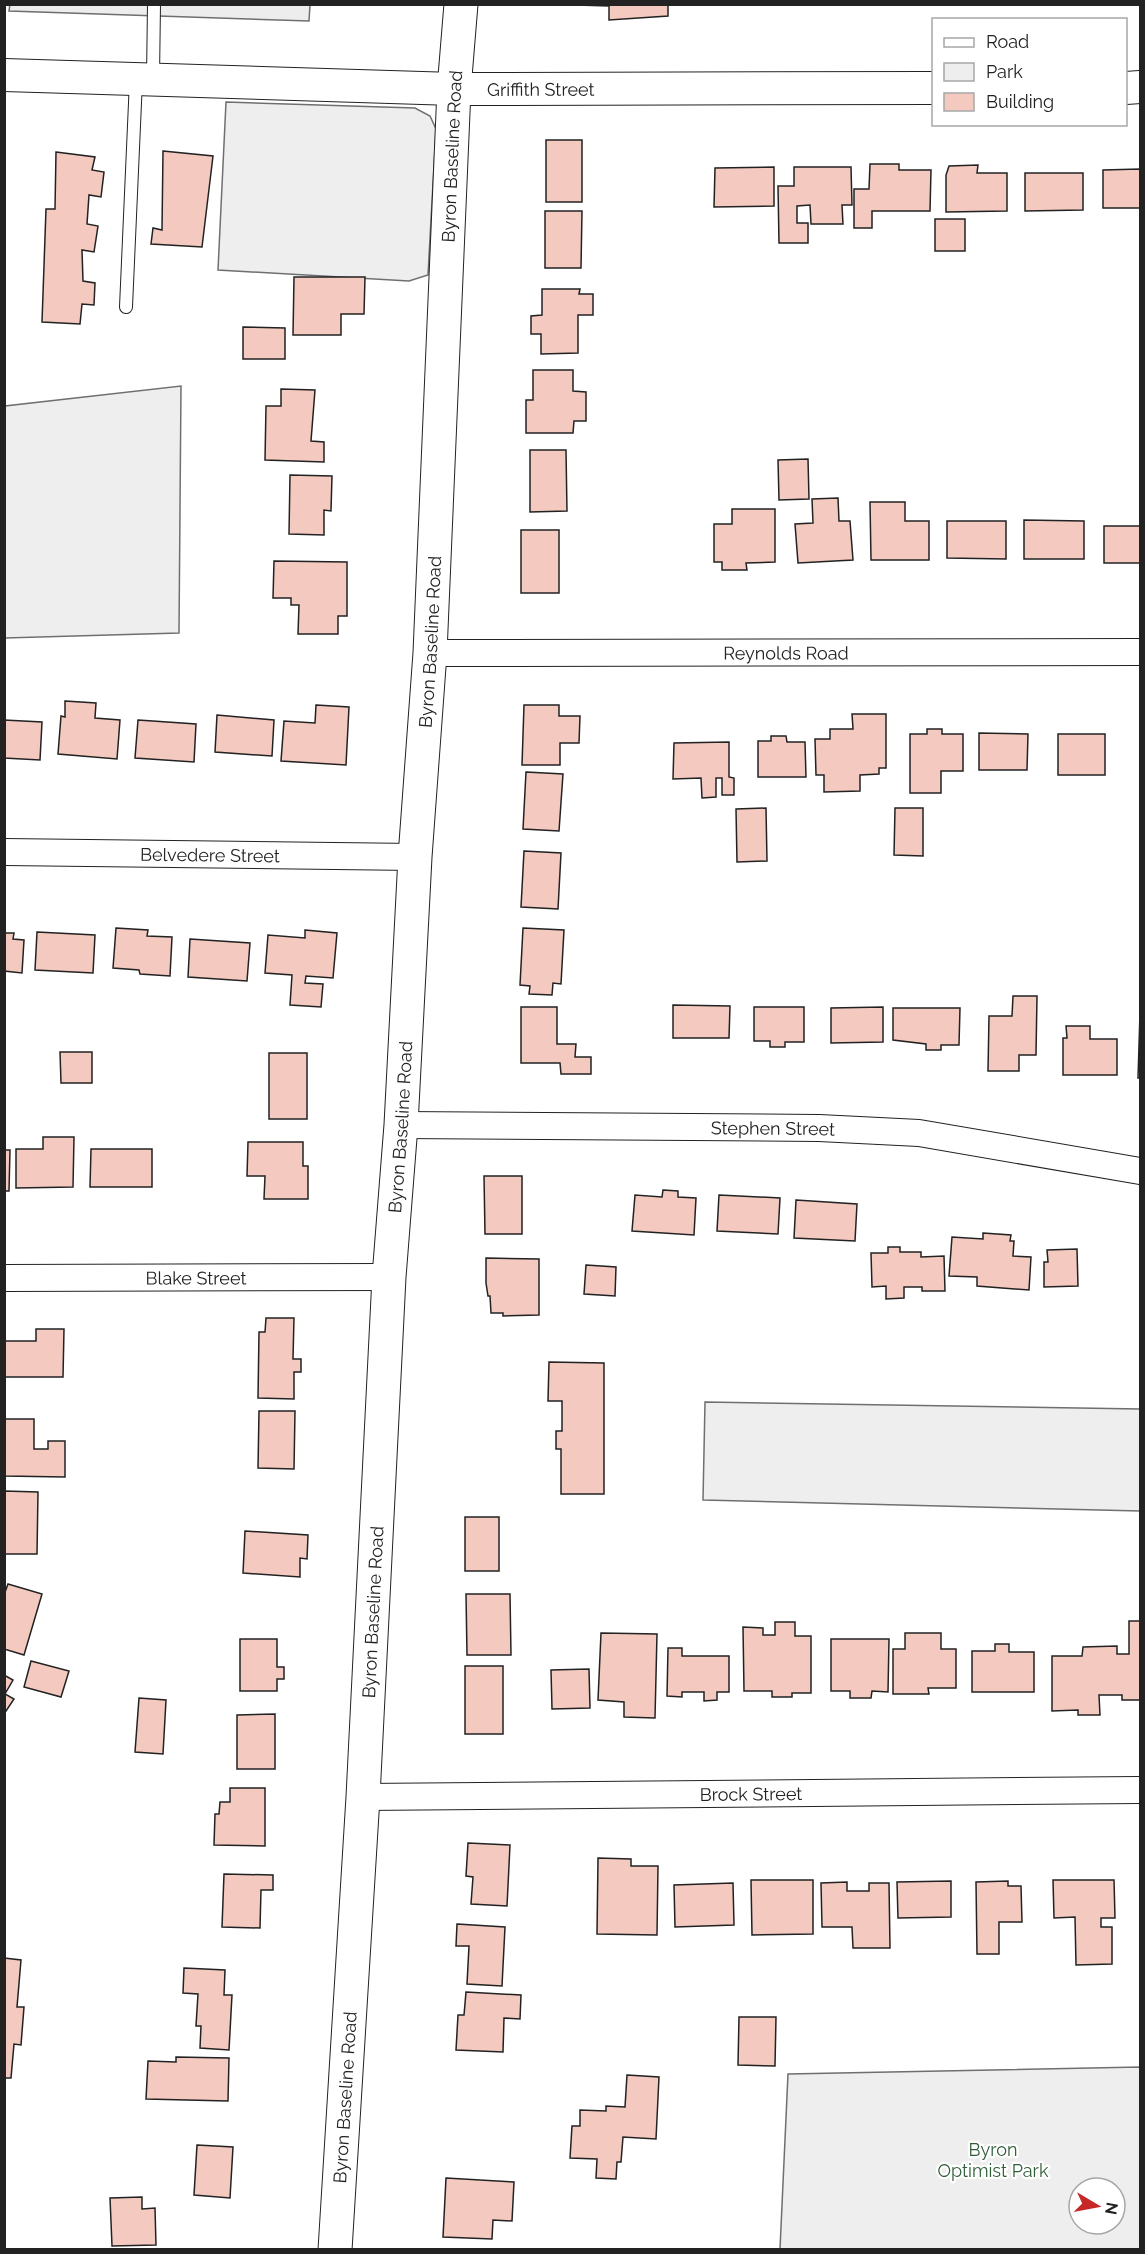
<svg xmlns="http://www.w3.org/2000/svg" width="1145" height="2254" viewBox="0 0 1145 2254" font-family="Raleway,sans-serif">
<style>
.green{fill:#eee;stroke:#6f6f6f;stroke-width:1.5;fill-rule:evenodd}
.parking{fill:#ededed;stroke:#6f6f6f;stroke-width:1.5}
.building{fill:#f3c9c0;stroke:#222;stroke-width:1.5}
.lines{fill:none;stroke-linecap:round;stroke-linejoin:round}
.service-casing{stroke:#222;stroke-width:14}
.minor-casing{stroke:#222;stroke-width:28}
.tertiary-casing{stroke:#222;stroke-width:34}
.secondary-casing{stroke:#222;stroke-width:35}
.service{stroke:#fff;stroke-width:12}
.minor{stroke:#fff;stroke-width:26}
.tertiary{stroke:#fff;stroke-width:32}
.secondary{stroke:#fff;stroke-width:33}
.labels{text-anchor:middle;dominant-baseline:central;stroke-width:4.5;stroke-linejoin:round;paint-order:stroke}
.street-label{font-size:18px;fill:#222;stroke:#fff}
.park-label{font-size:18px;fill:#2f5e38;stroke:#fff}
</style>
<rect width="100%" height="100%" fill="#fff"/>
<g class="green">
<path d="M226,102L415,108L430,116L436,129L428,275L409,281L218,270Z"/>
<path d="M181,386L179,633L5,638V406Z"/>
<path d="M705,1402L1140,1409V1511L703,1500Z"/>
<path d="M1140,2067V2249H780L788,2074ZM1079,2188H1115V2224H1079Z"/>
</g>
<path class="parking" d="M10,4L310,5L309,21L9,11Z"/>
<g class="building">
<path d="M542,4H668V16L609,20V6Z"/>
<rect x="546" y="140" width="36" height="62"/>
<path d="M163,151L213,156L202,247L151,244L153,228L162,230Z"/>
<path d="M56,152L95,157L92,170L104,172L101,197L89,195L87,224L98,226L94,252L82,250L83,281L95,283L94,305L82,304L80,324L42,322L46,209H55Z"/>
<path d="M870,164H899V170H931L930,211H872V228H854V189H869Z"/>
<path d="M978,165L977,173H1007V211L946,212V175L949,166Z"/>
<path d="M774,167V206L714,207L715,168Z"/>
<path d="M794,167H851L852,205H842L843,224H811L810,205L797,206V223H808V243H779L778,186H794Z"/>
<path d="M1140,169V208H1103V170Z"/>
<path d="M1025,173H1083V210L1025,211Z"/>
<path d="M545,211H582L581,268H545Z"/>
<rect x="935" y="219" width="30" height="32"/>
<path d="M294,277H365L364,314H341V335H293Z"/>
<path d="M542,289H580L579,294H593V315H578V353L541,354V334H531V316L542,315Z"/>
<path d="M243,327L285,328V359H243Z"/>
<path d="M533,370H573V391L586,392V421H574L573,433H526V400H533Z"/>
<path d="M281,389L315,390L311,441L324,442V462L265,460L266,406H281Z"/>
<path d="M530,450H566L567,511L530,512Z"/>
<path d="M808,459L809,499L779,500L778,460Z"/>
<path d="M290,475L332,476L331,511L324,510V535L289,534Z"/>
<path d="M838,498L839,521H850L853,560L798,563L795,524L813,523L812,499Z"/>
<path d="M870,502H905V521H929V560H871Z"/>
<path d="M732,509H775V562L746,563L747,570H722V562H714V524H732Z"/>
<path d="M1024,520L1084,521V559H1024Z"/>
<path d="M947,521H1006V559L947,558Z"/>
<rect x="1104" y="526" width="36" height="37"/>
<rect x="521" y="530" width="38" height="63"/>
<path d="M274,561L347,562V616H338V634H298L299,605H291V598H273Z"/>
<path d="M65,701L96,703L95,718L120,720L117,759L58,754L61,716L65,717Z"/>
<path d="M316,705L349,707L346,765L281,761L284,721L315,723Z"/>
<path d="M524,705H559V716H580L579,743H560V765H522Z"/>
<path d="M852,714H886V768H879V774L860,775V791L824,792V775H816L815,739H830V729H853Z"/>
<path d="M217,715L274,720L272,756L215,752Z"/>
<path d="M4,720L42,722L40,760L4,758Z"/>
<path d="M138,720L196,724L194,762L135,758Z"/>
<path d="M927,729H942V734H963V771H941V793H910V734H927Z"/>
<path d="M979,733L1028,734L1027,770H979Z"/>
<rect x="1058" y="734" width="47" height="41"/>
<path d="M771,736H786L787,742H805L806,777H758V741H771Z"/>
<path d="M729,742V777L734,778V795H722V778H716V797L702,798L701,778L673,779L674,743Z"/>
<path d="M526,772L563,774L559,831L523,829Z"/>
<path d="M766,808L767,861L737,862L736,809Z"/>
<path d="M895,808H923V856L894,855Z"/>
<path d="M524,851L561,853L558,909L521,907Z"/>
<path d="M116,928L148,930L147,936L172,937L170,976L140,974L139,970L113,968Z"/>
<path d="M523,928L564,930L561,984L553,983L552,995L529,994L530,986L520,985Z"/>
<path d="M305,930L337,933L333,978L306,976L305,983L323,984L321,1007L290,1005L292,975L265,973L268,935L305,938Z"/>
<path d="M37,932L95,935L93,973L35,970Z"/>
<path d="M4,933H14L13,939L24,940L22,973L4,971Z"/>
<path d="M190,939L250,943L247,981L188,977Z"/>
<path d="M1013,996H1037L1036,1055H1019V1071H988L989,1016H1012Z"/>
<path d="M673,1005L730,1006L729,1038H673Z"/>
<path d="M521,1007H557V1044H576L575,1057H591V1074H561L560,1063H521Z"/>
<path d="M754,1007H804V1042H785V1047H770V1041H754Z"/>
<path d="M883,1007V1042L831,1043V1008Z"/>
<path d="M893,1008H960L959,1045H941V1050H926V1044L893,1040Z"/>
<path d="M1140,1013V1078H1138Z"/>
<path d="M1066,1026H1090V1039H1117V1075H1063V1038H1067Z"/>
<path d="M60,1052H92V1083H61Z"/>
<rect x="269" y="1053" width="38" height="66"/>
<path d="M43,1137H74L73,1187L16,1188V1149H43Z"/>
<path d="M248,1142H303V1166H308V1199H264L265,1176H247Z"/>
<path d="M91,1149H152V1187H90Z"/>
<path d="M4,1150H10L9,1191H4Z"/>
<path d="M484,1176H522V1234H485Z"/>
<path d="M663,1190L678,1191V1197L696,1198L694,1235L632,1231L635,1195L662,1197Z"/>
<path d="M719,1195L780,1198L778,1234L717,1231Z"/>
<path d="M796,1200L857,1204L855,1241L794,1238Z"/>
<path d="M983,1233L1011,1235L1010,1241H1014L1013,1256L1031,1257L1029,1290L977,1286V1277L949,1276L952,1237L983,1239Z"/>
<path d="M888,1247H900V1252H921V1257L944,1256L945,1291H922V1287H904V1298L886,1299V1286L872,1287L871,1253H888Z"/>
<path d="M1077,1249L1078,1286L1044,1287V1262H1048L1047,1250Z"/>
<path d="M486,1258L539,1259V1315L503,1316V1313H491L490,1296H488L486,1283Z"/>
<path d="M586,1265L616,1267L615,1296L584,1294Z"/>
<path d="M266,1318H294L293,1359H301V1372H294V1399L258,1398L259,1332H265Z"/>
<path d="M36,1329H64L63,1377H4V1341H36Z"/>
<path d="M549,1362L604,1363V1494H561V1449H556V1431H562V1401H548Z"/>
<path d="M259,1411H295L294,1469L258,1468Z"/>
<path d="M4,1419H34V1449H48V1441H65V1477L4,1476Z"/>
<path d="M4,1491L38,1492L37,1554H4Z"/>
<rect x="465" y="1517" width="34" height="54"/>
<path d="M245,1531L308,1535L307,1559L300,1558V1577L243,1573Z"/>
<path d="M8,1584L42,1594L24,1655L4,1649V1595Z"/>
<path d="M466,1594H510L511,1655H467Z"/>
<path d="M1129,1621H1140V1700H1122V1695H1099L1100,1715H1078V1710L1052,1711V1656H1082L1083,1647L1117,1646V1654H1129Z"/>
<path d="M775,1622H795V1636H811V1693H792V1697H772V1691H744L743,1627L763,1628V1635H775Z"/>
<path d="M601,1633L657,1634L655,1718L624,1717V1702L598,1700Z"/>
<path d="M905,1633H941V1649H956V1688H928L929,1694H893V1649H905Z"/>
<path d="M240,1639H277V1667H284V1679H277V1691H240Z"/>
<path d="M831,1639H889L888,1692L872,1691L871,1698H850V1691H831Z"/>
<path d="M995,1644H1009V1652H1034V1692H972V1651H995Z"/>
<path d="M668,1648H682V1656H729V1692H717V1700L704,1701V1692H682V1697L667,1696Z"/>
<path d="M31,1661L69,1671L61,1697L24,1687Z"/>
<rect x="465" y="1666" width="38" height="68"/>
<path d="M589,1669L590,1708L552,1709L551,1670Z"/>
<path d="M4,1675L13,1680L5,1694L14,1699L4,1714Z"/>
<path d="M139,1698L166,1700L163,1754L135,1752Z"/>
<path d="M275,1714V1769H237V1715Z"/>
<path d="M230,1788H265V1846L214,1845L215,1814H219L220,1802H230Z"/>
<path d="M468,1843L510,1845L507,1906L471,1904L473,1877L466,1876Z"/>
<path d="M598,1858L631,1859V1866H658L657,1935L597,1934Z"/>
<path d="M224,1874L273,1875V1890H261L260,1928L222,1927Z"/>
<path d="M751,1880H813V1934L752,1935Z"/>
<path d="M1053,1880H1114L1115,1918H1101V1927H1112V1964L1076,1965L1075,1917L1054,1918Z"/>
<path d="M951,1881V1917L898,1918L897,1882Z"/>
<path d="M1008,1881V1886H1021L1022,1922H999V1954H977L976,1882Z"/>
<path d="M847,1882V1891H869V1883H889L890,1948H853L852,1927H822L821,1883Z"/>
<path d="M733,1883L734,1925L675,1927L674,1885Z"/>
<path d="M457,1924L505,1927L502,1986L467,1984L469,1946H456Z"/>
<path d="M4,1958L21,1960L17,2007H24L21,2045L14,2044L11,2078H4Z"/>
<path d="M184,1968L225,1970L224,1995H232L229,2050L200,2048L201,2026H196L198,1994L183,1993Z"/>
<path d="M466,1992L521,1995L520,2019L504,2018L503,2052L456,2050L458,2015H464Z"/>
<path d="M739,2017H776L775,2066L738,2065Z"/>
<path d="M176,2057L229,2058L228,2101L146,2099L148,2061L176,2062Z"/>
<path d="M627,2075L659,2077L656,2139L623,2137L621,2162H617L616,2179L596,2178L597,2159L570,2158L572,2126H580V2110L606,2111V2106L625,2107Z"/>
<path d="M197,2145L233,2147L230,2198L194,2195Z"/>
<path d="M446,2178L514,2182L512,2221L493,2220L492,2239L443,2237Z"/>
<path d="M142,2197V2209L155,2208L156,2245L112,2246L110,2198Z"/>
</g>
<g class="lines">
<defs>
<g id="service">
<path d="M153,78L154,4"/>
<path d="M126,307L136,80"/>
</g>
<g id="minor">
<path id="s1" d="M430,653L1140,652"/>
<path id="s2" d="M4,852L415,857"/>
<path id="s3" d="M401,1125L819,1128L919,1133L1140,1171"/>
<path id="s4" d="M4,1278L389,1277"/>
<path id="s5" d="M363,1797L1140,1790"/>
</g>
<g id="tertiary">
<path id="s6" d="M4,75L454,89L934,88"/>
<path d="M1126,88L1140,87"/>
</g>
<g id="secondary">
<path id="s7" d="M335,2250L363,1797L389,1277L401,1125L415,857L430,653L454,89L461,4"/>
</g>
</defs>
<use href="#service" class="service-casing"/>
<use href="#minor" class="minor-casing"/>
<use href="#tertiary" class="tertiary-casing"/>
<use href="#secondary" class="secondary-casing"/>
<use href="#service" class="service"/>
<use href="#minor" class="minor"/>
<use href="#tertiary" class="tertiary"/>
<use href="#secondary" class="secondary"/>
</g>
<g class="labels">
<g class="street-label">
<text stroke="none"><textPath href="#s6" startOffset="537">Griffith Street</textPath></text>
<text stroke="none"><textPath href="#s7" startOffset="2097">Byron Baseline Road</textPath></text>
<text stroke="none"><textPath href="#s7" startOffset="1611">Byron Baseline Road</textPath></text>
<text stroke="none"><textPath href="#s1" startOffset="356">Reynolds Road</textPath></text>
<text stroke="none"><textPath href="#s2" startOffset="206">Belvedere Street</textPath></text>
<text stroke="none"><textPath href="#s7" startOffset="1125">Byron Baseline Road</textPath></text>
<text stroke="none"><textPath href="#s3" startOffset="372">Stephen Street</textPath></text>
<text stroke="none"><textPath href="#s4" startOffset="192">Blake Street</textPath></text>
<text stroke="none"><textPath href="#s7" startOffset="639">Byron Baseline Road</textPath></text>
<text stroke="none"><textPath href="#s5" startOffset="388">Brock Street</textPath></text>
<text stroke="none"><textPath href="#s7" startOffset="153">Byron Baseline Road</textPath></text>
</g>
<g class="park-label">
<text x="993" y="2149">Byron<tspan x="993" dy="21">Optimist Park</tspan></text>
</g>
</g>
<rect width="1145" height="2254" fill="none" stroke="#222222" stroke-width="12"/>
<rect x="932" y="18" width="195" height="108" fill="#ffffff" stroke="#a7a7a7" stroke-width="1.5"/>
<rect x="944" y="38" width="30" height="9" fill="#ffffff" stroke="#a7a7a7" stroke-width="1.5"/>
<text x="986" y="48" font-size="18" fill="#222222">Road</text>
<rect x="944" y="63" width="30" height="18" fill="#eeeeee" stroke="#a7a7a7" stroke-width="1.5"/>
<text x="986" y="78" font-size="18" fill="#222222">Park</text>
<rect x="944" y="93" width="30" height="18" fill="#f3c9c0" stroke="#a7a7a7" stroke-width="1.5"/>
<text x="986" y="108" font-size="18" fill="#222222">Building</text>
<g transform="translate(1097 2206) rotate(100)"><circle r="28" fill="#ffffff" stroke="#a7a7a7" stroke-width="1.5"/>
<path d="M0-4.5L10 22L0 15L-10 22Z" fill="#c62828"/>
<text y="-9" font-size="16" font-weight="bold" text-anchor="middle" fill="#222222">N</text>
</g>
</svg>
